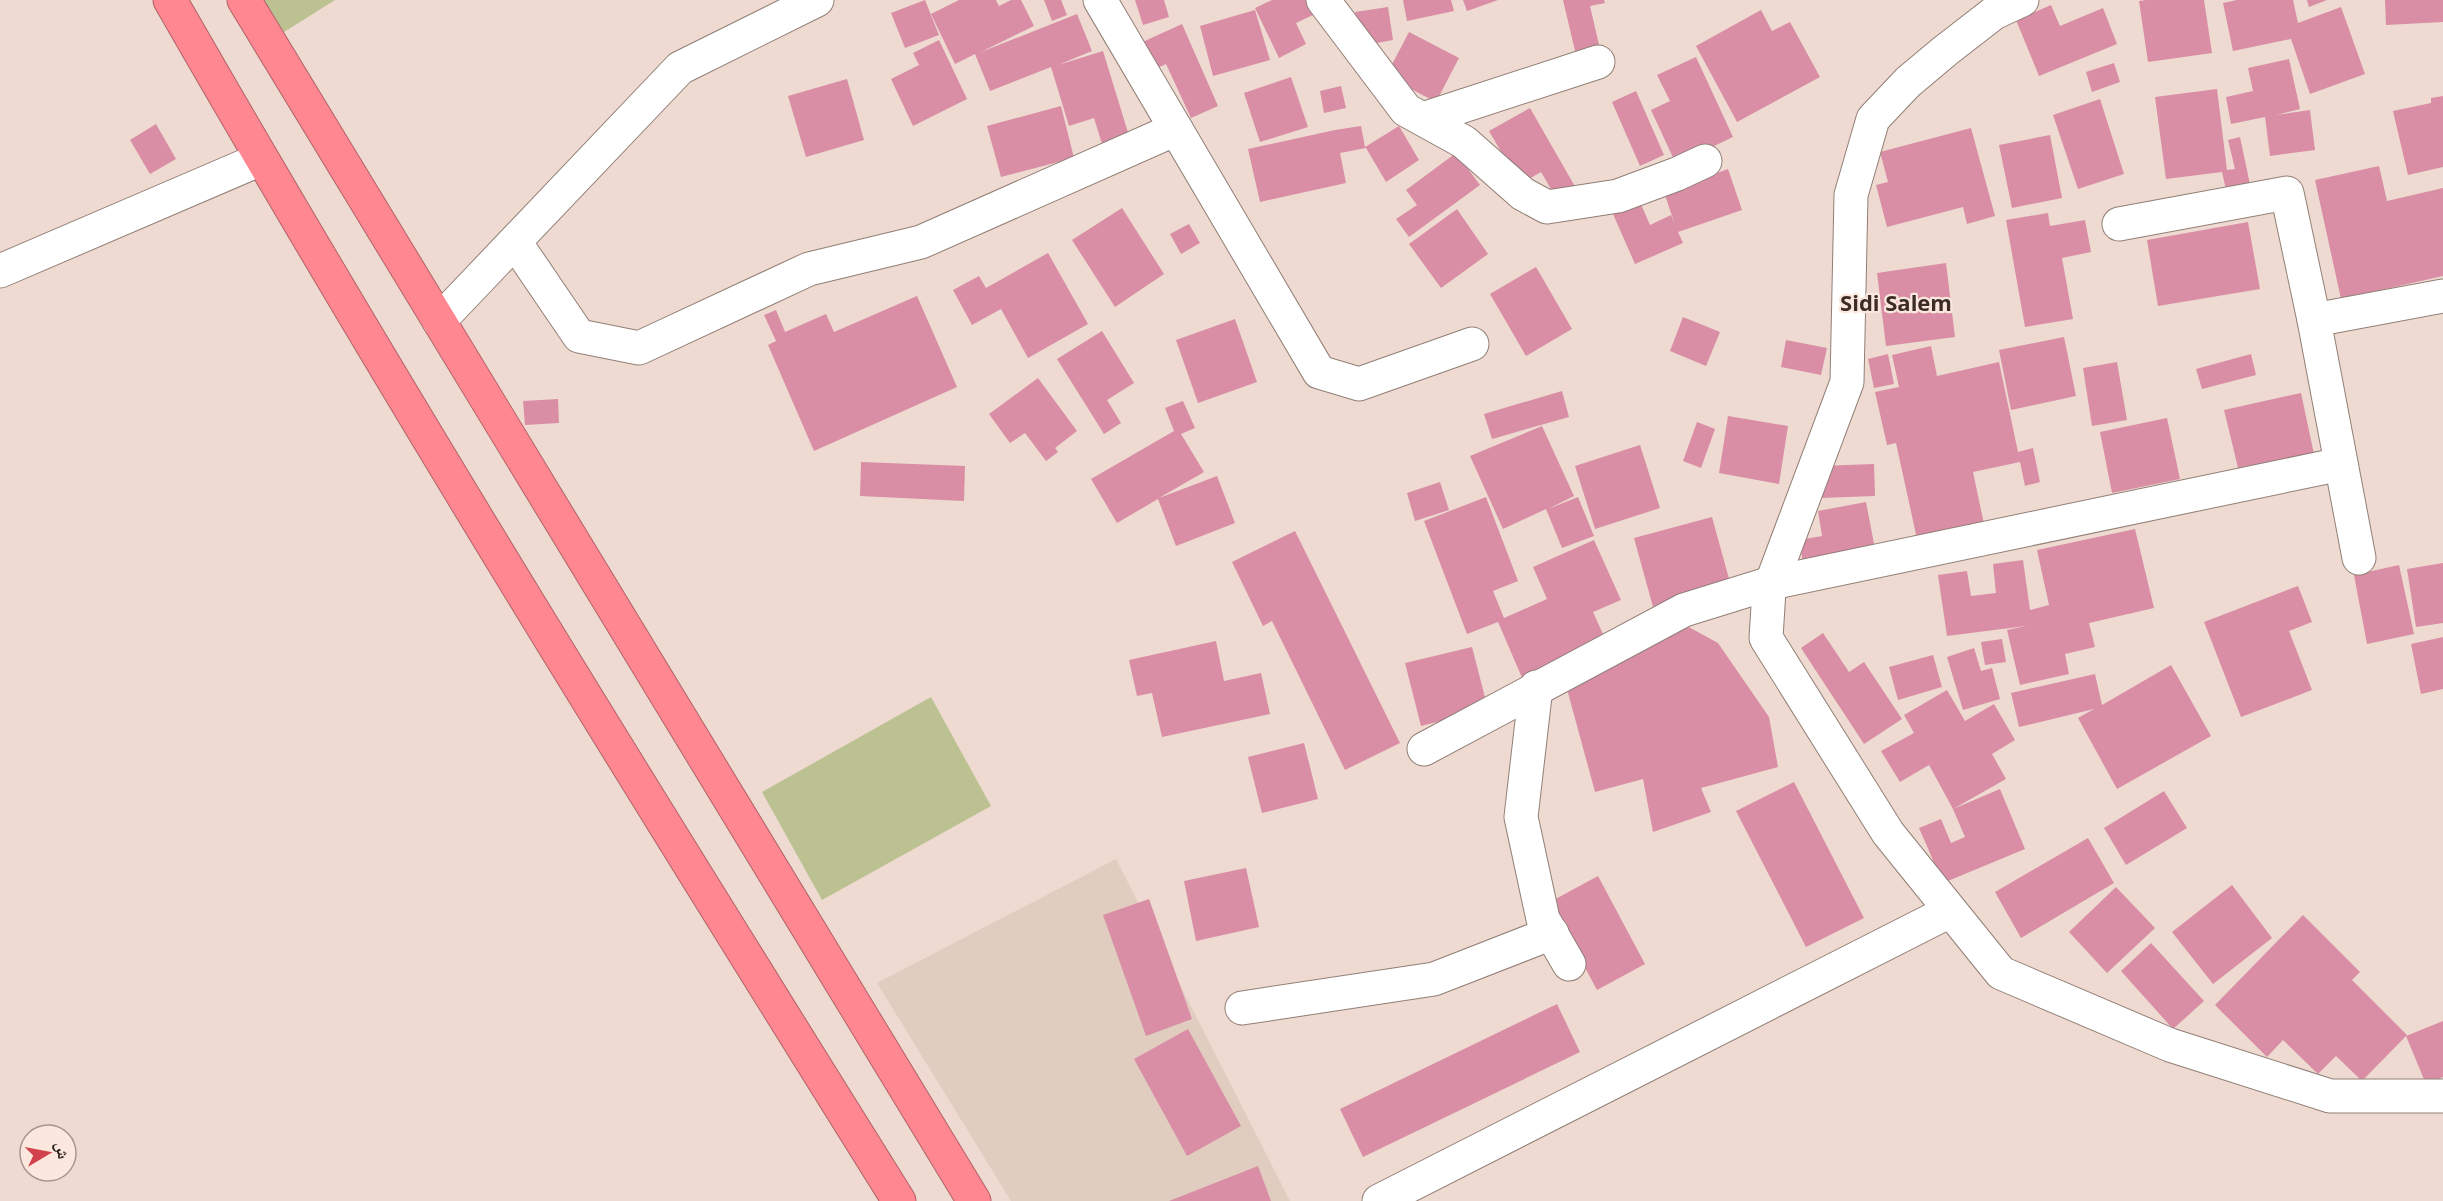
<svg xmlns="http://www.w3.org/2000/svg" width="2443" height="1201" viewBox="0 0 2443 1201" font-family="'Open Sans','Noto Naskh Arabic',sans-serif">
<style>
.education{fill:#e1ccc0}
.green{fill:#bcc192}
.building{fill:#d98ea5}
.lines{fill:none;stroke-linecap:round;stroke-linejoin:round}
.minor-casing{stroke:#917f76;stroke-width:35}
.highway-casing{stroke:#b16267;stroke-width:35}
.minor{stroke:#fff;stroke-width:33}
.highway{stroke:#fe8791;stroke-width:33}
.labels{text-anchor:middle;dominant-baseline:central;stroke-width:4.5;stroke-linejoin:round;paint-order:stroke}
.quarter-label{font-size:22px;font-weight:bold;fill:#3b2c25;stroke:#fce7de}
</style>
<rect width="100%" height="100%" fill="#eedad0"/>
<path class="education" d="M1116,859L1290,1201H1011L877,983Z"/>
<g class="green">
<path d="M256,0H335L276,37Z"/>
<path d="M931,697L991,806L822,900L762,792Z"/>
</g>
<g class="building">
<path d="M925,0L939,35L905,48L891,13Z"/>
<path d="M959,0H996L999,6L1011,0H1021L1034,26L981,52L1077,14L1092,51L1058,65L1103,51L1130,139L1103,147L1094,118L1069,126L1051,67L990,91L975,54L955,64L931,14Z"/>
<path d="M1044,0H1061L1067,15L1052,21Z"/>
<path d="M1135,0H1164L1169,17L1143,25Z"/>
<path d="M1272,0H1308L1315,14L1296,23L1306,44L1279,58L1255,8Z"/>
<path d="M1403,0H1451L1454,11L1407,21Z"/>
<path d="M1463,0H1498L1467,11Z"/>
<path d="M1563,0H1604L1605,3L1590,6L1600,49L1576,55Z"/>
<path d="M2146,0H2204L2212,53L2148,62L2139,1Z"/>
<path d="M2237,0H2293L2298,23L2341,7L2365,74L2310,94L2291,39L2233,51L2223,3Z"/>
<path d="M2307,0H2327L2309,7Z"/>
<path d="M2385,0H2443V22L2386,25Z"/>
<path d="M2051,5L2060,26L2103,8L2117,44L2039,76L2016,20Z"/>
<path d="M1388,7L1393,40L1361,46L1355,12Z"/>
<path d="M1255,10L1270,60L1213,76L1200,26Z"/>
<path d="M1761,10L1772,31L1790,22L1820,77L1737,122L1696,46Z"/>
<path d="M1182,24L1218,106L1191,118L1166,64L1148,72L1136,45Z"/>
<path d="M1409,32L1459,58L1436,102L1386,76Z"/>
<path d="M939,40L967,99L913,126L891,79L919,65L913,53Z"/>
<path d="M1696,57L1733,137L1676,164L1651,110L1670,101L1657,75Z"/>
<path d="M2289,59L2300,109L2276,115L2310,110L2315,150L2270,156L2265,117L2231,124L2226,97L2253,91L2248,68Z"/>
<path d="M2114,63L2120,82L2092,92L2086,72Z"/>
<path d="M1291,77L1308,127L1260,142L1244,93Z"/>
<path d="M847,79L864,140L806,157L788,96Z"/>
<path d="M1341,86L1346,108L1324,113L1320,91Z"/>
<path d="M2217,89L2227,170L2235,169L2228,140L2240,137L2251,189L2227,194L2222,172L2166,179L2155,97Z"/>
<path d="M1636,91L1664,155L1640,166L1612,102Z"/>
<path d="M2443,96V167L2408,175L2393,111L2431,103V98Z"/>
<path d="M2100,99L2124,174L2078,189L2053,115Z"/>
<path d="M1061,106L1074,158L1001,177L987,126Z"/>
<path d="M1530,108L1577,190L1558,201L1541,172L1520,184L1489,131Z"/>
<path d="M156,124L176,159L150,174L130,140Z"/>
<path d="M1361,126L1365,147L1399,126L1419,160L1386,182L1366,148L1340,153L1346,183L1260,202L1248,149L1335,130Z"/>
<path d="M1971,128L1995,216L1967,224L1963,207L1887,227L1876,185L1888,182L1880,152Z"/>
<path d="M2050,135L2062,198L2012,208L1999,145Z"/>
<path d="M1456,153L1480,185L1409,237L1396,219L1417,205L1406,190Z"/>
<path d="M2379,166L2387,201L2443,188V276L2341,299L2315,180Z"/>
<path d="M1728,169L1742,210L1678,232L1683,243L1635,264L1613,214L1640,202L1650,225L1671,215L1675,225L1664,192Z"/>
<path d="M1122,208L1164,274L1115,307L1072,240Z"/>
<path d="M1457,209L1488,254L1441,288L1409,244Z"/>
<path d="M2048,213L2050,226L2085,220L2091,252L2062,258L2073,319L2025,327L2006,220Z"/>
<path d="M2248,222L2260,289L2158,306L2147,240Z"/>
<path d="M1189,224L1200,243L1181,254L1170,234Z"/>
<path d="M1048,253L1088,324L1028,358L1001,309L972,325L953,290L979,276L986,288Z"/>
<path d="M1946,263L1955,337L1886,346L1877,273Z"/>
<path d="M1536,267L1572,329L1526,356L1490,294Z"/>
<path d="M917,296L957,387L814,451L768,345L776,341L764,315L776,310L785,332L826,314L834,332Z"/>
<path d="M1683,317L1720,332L1706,366L1670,351Z"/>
<path d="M1235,319L1257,382L1198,403L1176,340Z"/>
<path d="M1102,331L1134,383L1107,400L1121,423L1104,434L1057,359Z"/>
<path d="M2064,337L2076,396L2011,410L1999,350Z"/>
<path d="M1786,340L1827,348L1821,375L1781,367Z"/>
<path d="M1931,346L1937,376L1999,362L2018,452L2033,448L2040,482L2025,486L2020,462L1973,472L1984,524L1917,539L1896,443L1887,445L1875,392L1899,387L1892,355Z"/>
<path d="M1888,354L1894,384L1874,388L1868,359Z"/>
<path d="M2251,354L2256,375L2202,389L2196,369Z"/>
<path d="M2117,362L2127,420L2092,426L2083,368Z"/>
<path d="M1038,378L1077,431L1055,448L1058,452L1046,461L1025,433L1010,443L989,414Z"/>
<path d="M1562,391L1569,417L1492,439L1484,414Z"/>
<path d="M2301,393L2315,459L2240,476L2224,410Z"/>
<path d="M558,399L559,423L525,425L523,401Z"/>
<path d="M1183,401L1195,428L1181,434L1204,472L1159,498L1217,476L1235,523L1176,546L1158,499L1117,523L1091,479L1174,431L1165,408Z"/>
<path d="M1728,416L1788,426L1779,484L1719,473Z"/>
<path d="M2167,418L2180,479L2112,493L2100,432Z"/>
<path d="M1697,422L1715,429L1701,468L1683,461Z"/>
<path d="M1542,426L1574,496L1548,509L1578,497L1594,536L1562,548L1546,509L1503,529L1470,456Z"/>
<path d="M1640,445L1660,508L1595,529L1575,466Z"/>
<path d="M861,462L965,466L964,501L860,496Z"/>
<path d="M1874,464L1875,496L1820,498L1819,466Z"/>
<path d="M1440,482L1449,510L1415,521L1407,493Z"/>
<path d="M1486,497L1518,581L1493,591L1504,618L1547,599L1533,567L1594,540L1621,600L1593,612L1607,643L1523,680L1498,622L1467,634L1424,521Z"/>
<path d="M1866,502L1875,549L1803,563L1799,540L1822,536L1818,511Z"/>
<path d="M1712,517L1731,586L1653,607L1634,538Z"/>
<path d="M2135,529L2154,608L2089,623L2095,647L2065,654L2069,674L2020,685L2007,630L2026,626L1947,636L1938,575L1967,571L1971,596L1996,593L1993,564L2023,560L2030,610L2049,605L2037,550Z"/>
<path d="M1295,531L1400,743L1345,770L1272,621L1263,626L1232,562Z"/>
<path d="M2443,563V623L2416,627L2407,569Z"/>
<path d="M2399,565L2414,634L2367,644L2354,575Z"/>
<path d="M2298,586L2312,622L2289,631L2312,690L2241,717L2204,622Z"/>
<path d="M1685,625L1718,643L1769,717L1778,767L1701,788L1711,812L1653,832L1643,779L1595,792L1567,689Z"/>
<path d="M1823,633L1849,672L1864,662L1902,719L1864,744L1801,648Z"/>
<path d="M2443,637V689L2421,694L2411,644Z"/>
<path d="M2002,639L2006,662L1985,665L1981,642Z"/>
<path d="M1216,641L1224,681L1261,673L1270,714L1162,737L1152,693L1137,696L1129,660Z"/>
<path d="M1472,647L1488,709L1421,726L1405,663Z"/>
<path d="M1974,648L1981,671L1992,668L2000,699L1963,710L1947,657Z"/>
<path d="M1933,655L1942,687L1898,700L1889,667Z"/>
<path d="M2171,665L2211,736L2117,789L2078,718L2094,709L2019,727L2011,693L2095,674L2102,705Z"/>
<path d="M1947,690L1965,721L1994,704L2015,740L1992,754L2006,779L1953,809L2000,789L2025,849L1943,883L1919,828L1941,819L1951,843L1965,837L1953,809L1929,765L1900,782L1881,751L1914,733L1904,715Z"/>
<path d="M1304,743L1318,799L1262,813L1248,757Z"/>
<path d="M1794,782L1864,918L1806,947L1736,811Z"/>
<path d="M2164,791L2187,828L2126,865L2104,828Z"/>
<path d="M2088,838L2114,883L2021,938L1995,892Z"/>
<path d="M1246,868L1259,927L1196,941L1184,881Z"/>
<path d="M1598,876L1645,964L1597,990L1550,902Z"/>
<path d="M2232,885L2272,938L2213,984L2172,932Z"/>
<path d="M2116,887L2155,928L2107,973L2069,932Z"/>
<path d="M1149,899L1192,1019L1146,1036L1103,915Z"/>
<path d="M2303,915L2360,972L2352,980L2407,1035L2362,1081L2336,1056L2318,1074L2283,1040L2267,1057L2215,1005Z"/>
<path d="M2151,943L2204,1001L2173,1029L2121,971Z"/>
<path d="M1557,1004L1580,1052L1363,1157L1340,1109Z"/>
<path d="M2443,1021V1077L2426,1084L2406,1036Z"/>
<path d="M1188,1029L1241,1126L1187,1156L1134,1059Z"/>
<path d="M1258,1166L1271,1201H1169Z"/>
</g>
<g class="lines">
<defs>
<g id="minor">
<path d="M1100,0L1319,372L1359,384L1472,344"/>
<path d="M1323,0L1406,110L1464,142L1523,194L1547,207L1618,196L1677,174L1705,161"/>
<path d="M2022,0L1994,13L1945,51L1908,82L1873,119L1851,195L1847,382L1769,590L1766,638L1888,833L2001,973L2170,1045L2330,1096H2443"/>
<path d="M1423,119L1598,62"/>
<path d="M2119,224L2287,193L2314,320L2359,558"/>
<path d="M515,242L579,336L639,348L809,269L921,242L1176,129"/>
<path d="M0,271L261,159"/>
<path d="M2314,320L2443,296"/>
<path d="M439,321L680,68L817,0"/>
<path d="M1536,687L1521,817L1543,919L1569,964"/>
<path d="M1424,749L1684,610L1771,583L2341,464"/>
<path d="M1242,1008L1434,979L1552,933"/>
<path d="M1379,1201L1950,911"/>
</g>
<g id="highway">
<path d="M170,0C403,406 651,804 899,1201"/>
<path d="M244,0L974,1201"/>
</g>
</defs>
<use href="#minor" class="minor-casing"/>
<use href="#highway" class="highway-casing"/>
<use href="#minor" class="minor"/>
<use href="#highway" class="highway"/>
</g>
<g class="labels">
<g class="quarter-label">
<text x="1896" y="302">Sidi Salem</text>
</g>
</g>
<g transform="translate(48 1153) rotate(80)"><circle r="28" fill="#fce7de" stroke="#a5968f" stroke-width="1.5"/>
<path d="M0-4.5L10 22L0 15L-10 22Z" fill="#d2424c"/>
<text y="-9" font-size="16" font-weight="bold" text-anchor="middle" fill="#231c18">ش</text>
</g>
</svg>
